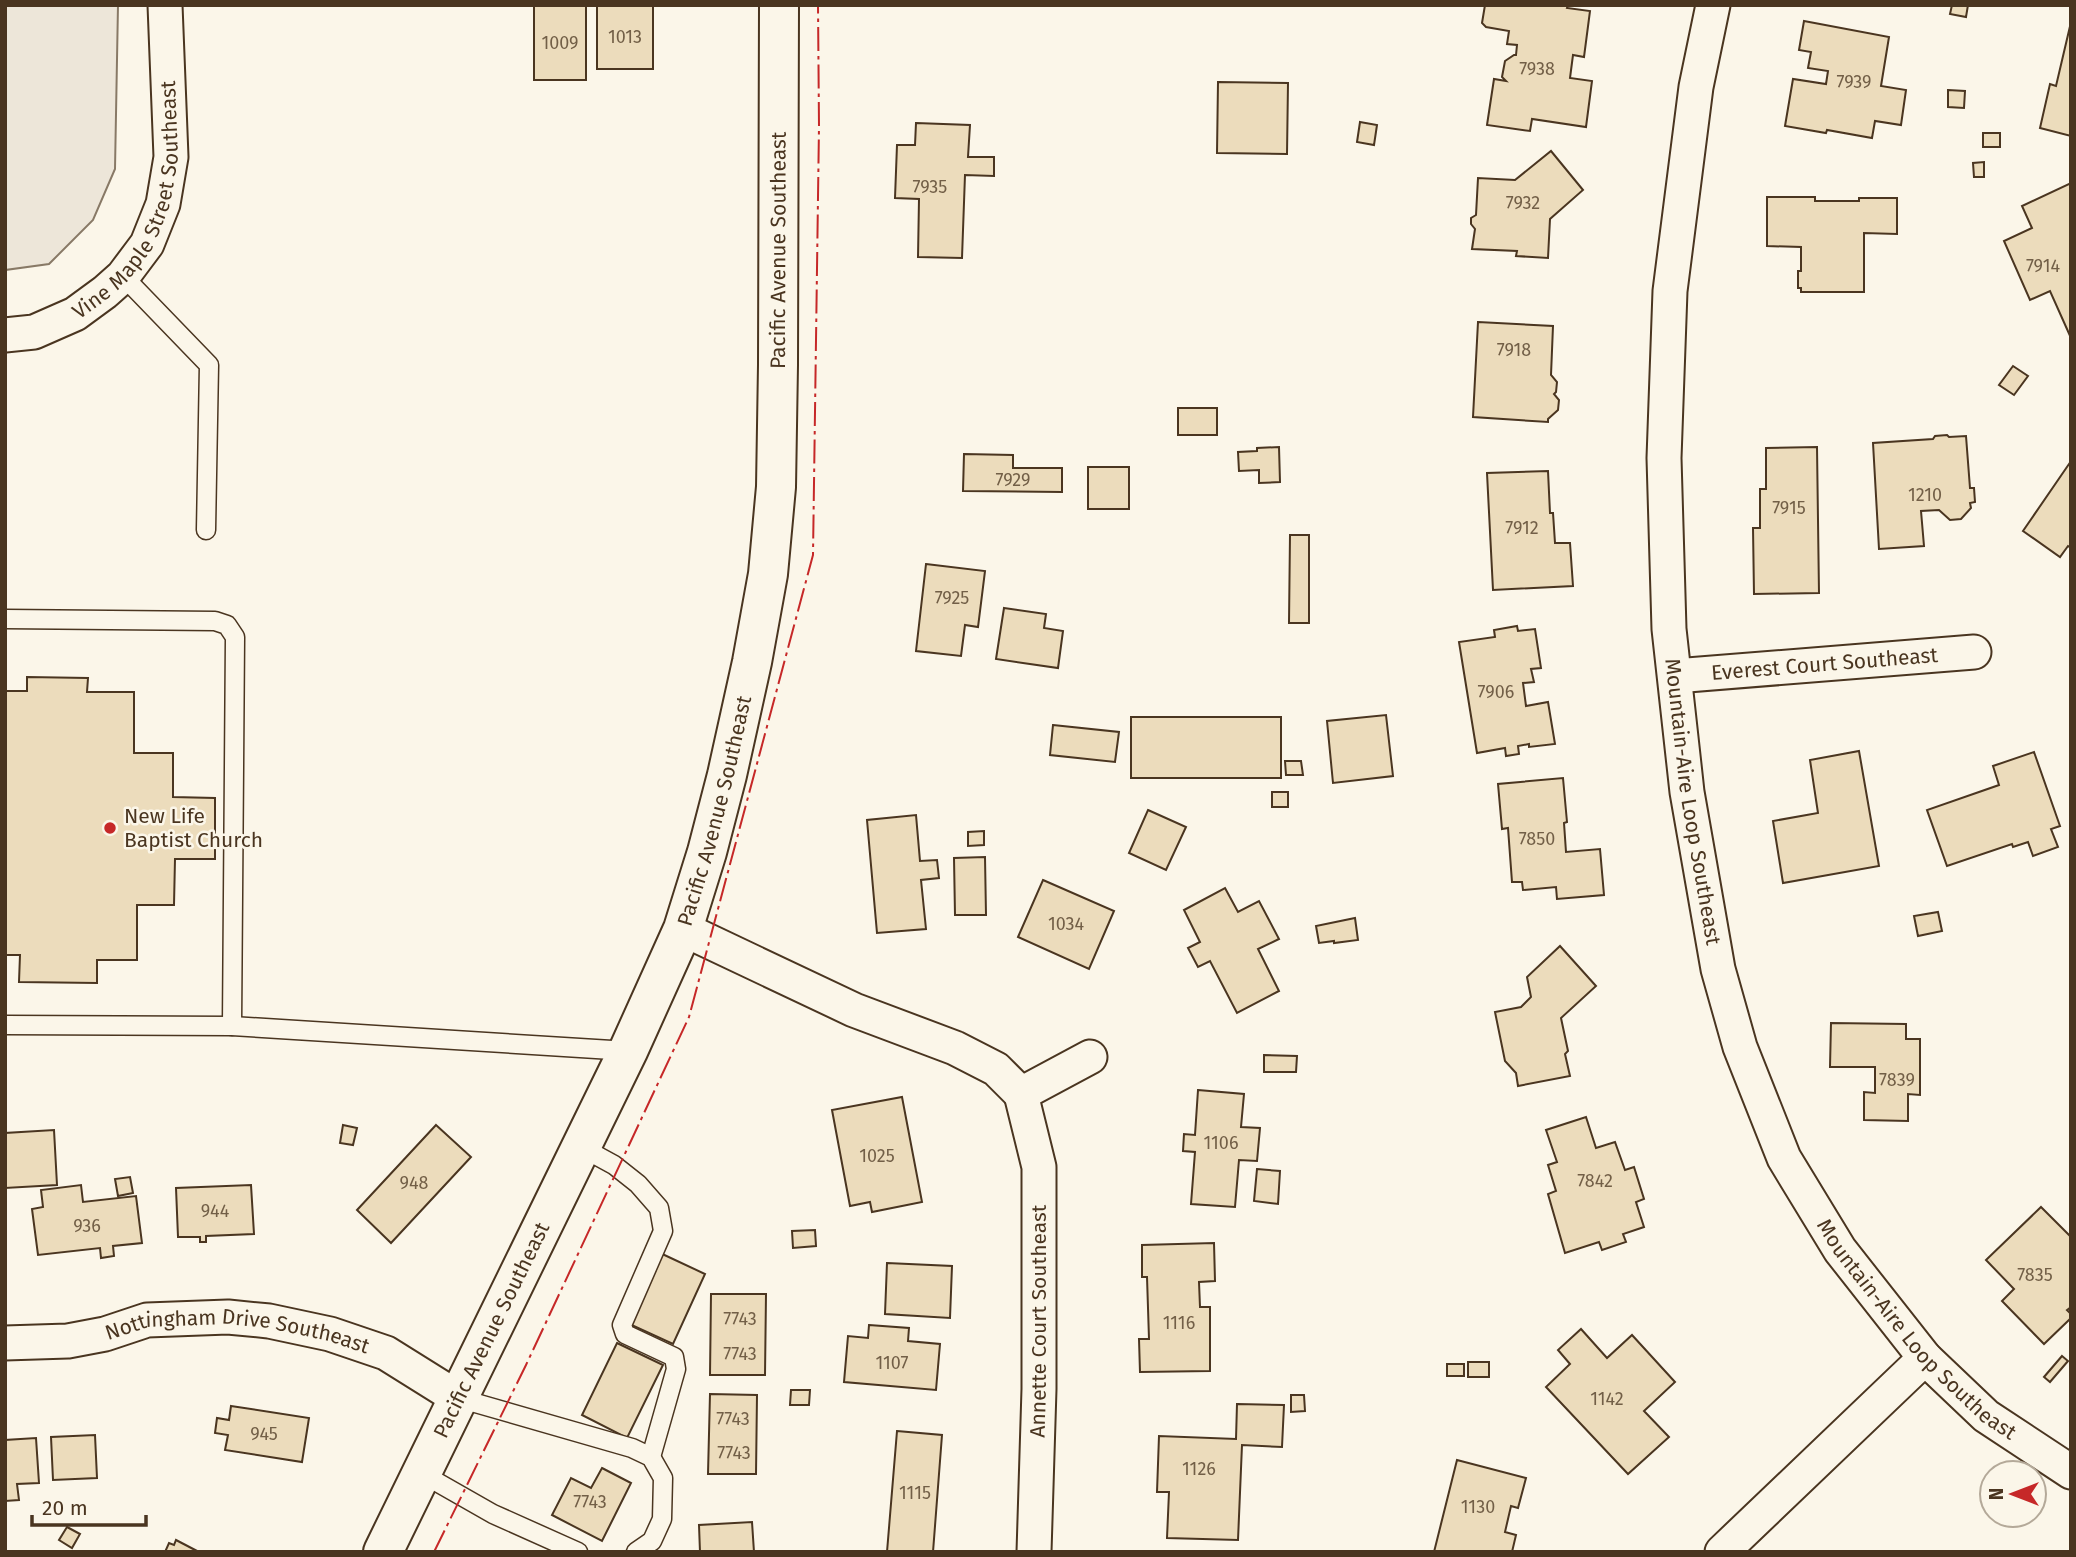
<svg xmlns="http://www.w3.org/2000/svg" width="2076" height="1557" viewBox="0 0 2076 1557" font-family="'Fira Sans',sans-serif">
<style>
.green{fill:#ede6d9;stroke:#887966;stroke-width:2}
.building{fill:#ecdcbc;stroke:#4a3520;stroke-width:2}
.lines{fill:none;stroke-linecap:round;stroke-linejoin:round}
.service-casing{stroke:#4a3520;stroke-width:21}
.minor-casing{stroke:#4a3520;stroke-width:37}
.secondary-casing{stroke:#4a3520;stroke-width:42}
.service{stroke:#fbf6e9;stroke-width:18}
.minor{stroke:#fbf6e9;stroke-width:33}
.secondary{stroke:#fbf6e9;stroke-width:38}
.power{stroke:#c62828;stroke-width:2;stroke-dasharray:24 5 3.5 5;stroke-linecap:butt}
.poi-dot{fill:#c62828;stroke:#fbf6e9;stroke-width:2.5}
.labels{text-anchor:middle;dominant-baseline:central;stroke-width:5;stroke-linejoin:round;paint-order:stroke}
.number-label{font-size:18px;fill:#725f47}
.street-label{font-size:21px;fill:#4a3520;stroke:#fbf6e9}
.poi-label{font-size:21px;fill:#4a3520;stroke:#fbf6e9;text-anchor:start}
</style>
<rect width="100%" height="100%" fill="#fbf6e9"/>
<path class="green" d="M5,5H118L115,169L93,220L49,264L5,270Z"/>
<g class="building">
<rect x="534" y="5" width="52" height="75"/>
<rect x="597" y="5" width="56" height="64"/>
<path d="M1485,5H1568L1567,8L1590,11L1584,57L1573,55L1570,78L1592,81L1586,127L1532,119L1530,131L1487,125L1494,79L1506,81L1502,77L1505,61L1514,55H1516L1517,45L1507,44L1509,31L1486,27L1482,23Z"/>
<path d="M1952,5H1968L1966,17L1950,14Z"/>
<path d="M1804,21L1889,37L1881,86L1906,90L1901,125L1875,121L1872,138L1827,130L1826,133L1785,126L1793,79L1826,84L1828,71L1808,68L1811,52L1799,50Z"/>
<path d="M2071,22V136L2040,128L2050,84L2056,86Z"/>
<path d="M1218,82L1288,83L1287,154L1217,153Z"/>
<path d="M1948,90L1965,91L1964,108L1948,107Z"/>
<path d="M1360,122L1377,125L1374,145L1357,142Z"/>
<path d="M916,123L970,125L968,157H994V176L965,175L962,258L918,257L919,199L895,198L897,145H915Z"/>
<rect x="1983" y="133" width="17" height="14"/>
<path d="M1551,151L1583,190L1550,219L1548,258L1516,256L1517,251L1472,249L1475,229L1471,224V218L1476,215L1478,178L1515,180Z"/>
<path d="M1984,162V177H1974L1973,163Z"/>
<path d="M2071,183V338L2050,291L2030,300L2004,241L2032,228L2022,206Z"/>
<path d="M1767,197H1815V201H1859V198H1897V234L1864,233V292H1801V288H1798V271H1801V247L1767,246Z"/>
<path d="M1478,322L1553,326L1551,375L1557,382L1556,392L1554,394L1559,400L1558,410L1548,419V422L1473,417Z"/>
<path d="M2013,366L2028,376L2014,395L1999,385Z"/>
<rect x="1178" y="408" width="39" height="27"/>
<path d="M1947,435L1949,437L1966,436L1970,488H1974L1975,502L1970,503L1971,508L1961,519L1950,520L1939,510L1921,511L1924,546L1879,549L1873,443L1933,439L1935,436Z"/>
<path d="M1279,447L1280,482L1259,483V470L1239,471L1238,452L1257,451V448Z"/>
<path d="M1817,447L1819,593L1754,594L1753,528H1760V489H1766V448Z"/>
<path d="M964,454L1013,455V468H1062V492L963,491Z"/>
<path d="M2069,464L2071,466V548L2068,546L2060,557L2023,531Z"/>
<rect x="1088" y="467" width="41" height="42"/>
<path d="M1548,471L1550,513H1553L1555,543H1570L1573,586L1493,590L1487,473Z"/>
<path d="M1290,535H1309V623H1289Z"/>
<path d="M926,564L985,571L978,627L965,625L961,656L916,651Z"/>
<path d="M1004,608L1046,614L1044,628L1063,631L1058,668L996,659Z"/>
<path d="M1517,626L1518,631L1535,629L1541,668L1531,669L1534,682L1523,683L1526,706L1548,702L1555,744L1529,747V744L1518,746L1519,754L1506,756L1505,748L1477,753L1459,642L1495,637L1494,630Z"/>
<path d="M27,677L88,678L87,692H134V753H173V797L215,798V859H175L174,905H137V960H97V983L19,982L20,955H5V691H27Z"/>
<path d="M1386,715L1393,776L1333,783L1327,721Z"/>
<rect x="1131" y="717" width="150" height="61"/>
<path d="M1053,725L1119,732L1115,762L1050,755Z"/>
<path d="M1859,751L1879,866L1783,883L1773,821L1818,813L1810,760Z"/>
<path d="M2034,752L2060,826L2051,829L2058,847L2033,856L2028,842L2013,847L2012,844L1947,866L1927,810L1999,785L1993,766Z"/>
<path d="M1285,761H1301L1303,775H1286Z"/>
<path d="M1563,778L1567,822L1564,823L1566,852L1600,849L1604,895L1557,899L1556,887L1523,890L1522,882H1512L1508,828L1502,829L1498,784Z"/>
<rect x="1272" y="792" width="16" height="15"/>
<path d="M1148,810L1186,827L1166,870L1129,853Z"/>
<path d="M916,815L920,861L937,860L939,878L921,880L926,929L877,933L867,820Z"/>
<path d="M984,831V845L968,846V832Z"/>
<path d="M985,857L986,915H955L954,858Z"/>
<path d="M1043,880L1114,911L1089,969L1018,937Z"/>
<path d="M1225,888L1238,912L1259,901L1279,939L1258,949L1279,991L1237,1013L1210,961L1198,967L1188,948L1200,942L1184,910Z"/>
<path d="M1938,912L1942,931L1918,936L1914,916Z"/>
<path d="M1355,918L1358,940L1334,943V941L1319,943L1316,926Z"/>
<path d="M1560,946L1596,986L1561,1018L1568,1051L1565,1054L1570,1076L1518,1086L1516,1073L1505,1061L1495,1012L1521,1007L1531,997L1527,977Z"/>
<path d="M1831,1023L1906,1024V1039H1920V1095L1908,1094V1121L1864,1120V1092L1875,1093V1067H1830Z"/>
<path d="M1264,1055L1297,1056L1296,1072H1264Z"/>
<path d="M1198,1090L1244,1094L1241,1127L1260,1128L1257,1161L1239,1160L1235,1207L1191,1204L1195,1152L1183,1151L1184,1134L1195,1135Z"/>
<path d="M902,1097L922,1202L872,1212L870,1202L850,1206L832,1110Z"/>
<path d="M1586,1117L1596,1148L1615,1142L1625,1170L1634,1167L1644,1199L1636,1202L1644,1227L1623,1234L1626,1242L1602,1250L1599,1242L1565,1253L1548,1194L1556,1191L1548,1165L1557,1162L1546,1130Z"/>
<path d="M343,1125L357,1128L353,1145L340,1143Z"/>
<path d="M436,1125L471,1157L391,1243L357,1210Z"/>
<path d="M54,1130L57,1185L5,1188V1133Z"/>
<path d="M1257,1169L1280,1171L1278,1204L1254,1201Z"/>
<path d="M130,1177L133,1193L118,1196L115,1179Z"/>
<path d="M81,1185L83,1202L136,1196L142,1243L113,1246L114,1256L101,1258L100,1248L38,1255L32,1209L43,1207L41,1190Z"/>
<path d="M251,1185L254,1234L206,1236V1242H200V1237H178L176,1188Z"/>
<path d="M2041,1207L2071,1237V1307L2067,1310L2071,1314V1318L2044,1344L2002,1301L2014,1289L1986,1260Z"/>
<path d="M815,1230L816,1246L793,1248L792,1231Z"/>
<path d="M1214,1243L1215,1281L1199,1282L1200,1307H1210V1371L1140,1372L1139,1339H1149L1147,1277H1142V1245Z"/>
<path d="M658,1252L705,1274L673,1344L625,1322Z"/>
<path d="M887,1263L952,1266L950,1318L885,1314Z"/>
<path d="M711,1294H766L765,1375H710Z"/>
<path d="M869,1325L909,1328L908,1341L940,1344L936,1390L844,1382L848,1336L868,1338Z"/>
<path d="M1581,1329L1607,1358L1632,1335L1675,1382L1644,1411L1669,1437L1628,1474L1546,1387L1570,1364L1558,1350Z"/>
<path d="M617,1343L663,1365L627,1438L582,1415Z"/>
<path d="M2062,1356L2068,1361L2050,1382L2044,1377Z"/>
<rect x="1468" y="1362" width="21" height="15"/>
<rect x="1447" y="1364" width="17" height="12"/>
<path d="M791,1390H810L809,1405H790Z"/>
<path d="M710,1394L757,1395L756,1474H708Z"/>
<path d="M1291,1395H1304L1305,1411L1291,1412Z"/>
<path d="M1237,1404L1284,1405L1282,1447L1242,1445L1238,1540L1167,1538L1169,1492H1157L1159,1436L1236,1439Z"/>
<path d="M231,1406L309,1418L302,1462L225,1450L228,1435L215,1433L217,1418L229,1420Z"/>
<path d="M897,1431L942,1435L933,1552H887Z"/>
<path d="M95,1435L97,1478L53,1480L51,1437Z"/>
<path d="M36,1438L39,1483L17,1484L19,1500L5,1501V1440Z"/>
<path d="M1457,1460L1526,1478L1518,1508L1511,1506L1505,1532L1516,1535L1512,1552H1434Z"/>
<path d="M602,1468L631,1483L602,1541L552,1515L571,1478L591,1488Z"/>
<path d="M752,1522L754,1552H700L699,1525Z"/>
<path d="M67,1527L80,1534L72,1548L59,1540Z"/>
<path d="M176,1540L199,1552H165L169,1543L174,1545Z"/>
</g>
<g class="lines">
<defs>
<g id="service">
<path d="M123,276L209,365L206,530"/>
<path d="M5,619L215,621L227,625L235,637L232,1026"/>
<path d="M5,1025L232,1026L628,1051"/>
<path d="M581,1147L614,1165L638,1184L659,1208L663,1231L622,1325L625,1334L674,1357L676,1369L651,1457"/>
<path d="M458,1398L632,1448L651,1457L663,1478L662,1519L652,1541L636,1552"/>
<path d="M421,1473L493,1514L578,1552"/>
</g>
<g id="minor">
<path id="s1" d="M1713,5L1696,87L1670,291L1664,458L1669,629L1687,792L1718,969L1740,1047L1784,1158L1840,1250L1925,1358L1986,1416L2071,1472"/>
<path id="s2" d="M5,335L34,332L75,314L105,292L123,276L147,244L163,204L171,157L165,5"/>
<path id="s3" d="M1675,676L1974,652"/>
<path d="M683,929L854,1010L955,1048L996,1069L1021,1094"/>
<path id="s4" d="M5,1343L68,1341L105,1334L147,1320L228,1317L269,1321L330,1334L386,1353L458,1398"/>
<path id="s5" d="M1034,1552L1039,1389V1167L1021,1094L1090,1057"/>
<path d="M1722,1552L1925,1358"/>
</g>
<g id="secondary">
<path id="s6" d="M383,1552L628,1051L683,929L707,852L727,775L752,662L768,574L776,487L778,365L779,5"/>
</g>
</defs>
<use href="#service" class="service-casing"/>
<use href="#minor" class="minor-casing"/>
<use href="#secondary" class="secondary-casing"/>
<use href="#service" class="service"/>
<use href="#minor" class="minor"/>
<use href="#secondary" class="secondary"/>
<path class="power" d="M434,1552L526,1365L689,1017L813,555L819,126L818,5"/>
</g>
<circle class="poi-dot" cx="110" cy="828" r="7"/>
<g class="labels">
<g class="number-label">
<text x="625" y="37">1013</text>
<text x="560" y="43">1009</text>
<text x="1537" y="69">7938</text>
<text x="1854" y="82">7939</text>
<text x="930" y="187">7935</text>
<text x="1523" y="203">7932</text>
<text x="2043" y="266">7914</text>
<text x="1514" y="350">7918</text>
<text x="1013" y="480">7929</text>
<text x="1925" y="495">1210</text>
<text x="1789" y="508">7915</text>
<text x="1522" y="528">7912</text>
<text x="952" y="598">7925</text>
<text x="1496" y="692">7906</text>
<text x="1537" y="839">7850</text>
<text x="1066" y="924">1034</text>
<text x="1897" y="1080">7839</text>
<text x="1221" y="1143">1106</text>
<text x="877" y="1156">1025</text>
<text x="1595" y="1181">7842</text>
<text x="414" y="1183">948</text>
<text x="215" y="1211">944</text>
<text x="87" y="1226">936</text>
<text x="2035" y="1275">7835</text>
<text x="740" y="1319">7743</text>
<text x="1179" y="1323">1116</text>
<text x="740" y="1354">7743</text>
<text x="892" y="1363">1107</text>
<text x="1607" y="1399">1142</text>
<text x="733" y="1419">7743</text>
<text x="264" y="1434">945</text>
<text x="734" y="1453">7743</text>
<text x="1199" y="1469">1126</text>
<text x="915" y="1493">1115</text>
<text x="590" y="1502">7743</text>
<text x="1478" y="1507">1130</text>
</g>
<g class="street-label">
<text stroke="none"><textPath href="#s2" startOffset="208">Vine Maple Street Southeast</textPath></text>
<text stroke="none"><textPath href="#s6" startOffset="1381">Pacific Avenue Southeast</textPath></text>
<text stroke="none"><textPath href="#s3" startOffset="150">Everest Court Southeast</textPath></text>
<text stroke="none"><textPath href="#s1" startOffset="802">Mountain-Aire Loop Southeast</textPath></text>
<text stroke="none"><textPath href="#s6" startOffset="814">Pacific Avenue Southeast</textPath></text>
<text stroke="none"><textPath href="#s5" startOffset="231">Annette Court Southeast</textPath></text>
<text stroke="none"><textPath href="#s1" startOffset="1390">Mountain-Aire Loop Southeast</textPath></text>
<text stroke="none"><textPath href="#s6" startOffset="247">Pacific Avenue Southeast</textPath></text>
<text stroke="none"><textPath href="#s4" startOffset="236">Nottingham Drive Southeast</textPath></text>
</g>
<g class="poi-label">
<text x="124" y="816">New Life<tspan x="124" dy="24">Baptist Church</tspan></text>
</g>
</g>
<rect width="2076" height="1557" fill="none" stroke="#4a3520" stroke-width="14"/>
<g transform="translate(2013 1494) rotate(270)"><circle r="33" fill="#fbf6e9" stroke="#b4a999" stroke-width="2"/>
<path d="M0-5L12 26L0 18L-12 26Z" fill="#c62828"/>
<text y="-10" font-size="19" font-weight="bold" text-anchor="middle" fill="#4a3520">N</text>
</g>
<path d="M32 1515v10h114v-10" fill="none" stroke="#4a3520" stroke-width="3.5"/>
<text x="42" y="1515" font-size="21" fill="#4a3520" stroke="#fbf6e9" stroke-width="5" paint-order="stroke">20 m</text>
</svg>
